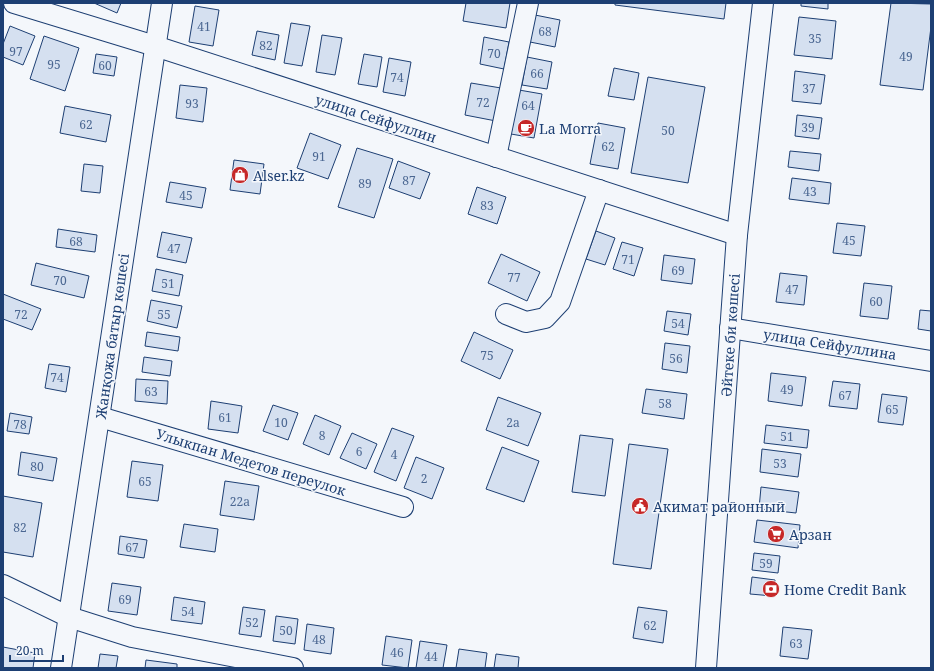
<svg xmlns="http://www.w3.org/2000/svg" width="934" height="671" viewBox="0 0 934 671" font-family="'Noto Serif',serif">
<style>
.building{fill:#d5e0f0;stroke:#1d3f73}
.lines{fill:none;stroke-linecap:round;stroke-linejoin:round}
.minor-casing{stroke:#1d3f73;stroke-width:22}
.minor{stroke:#f4f7fb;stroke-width:20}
.labels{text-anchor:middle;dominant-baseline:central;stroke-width:3;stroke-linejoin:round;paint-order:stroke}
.number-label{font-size:12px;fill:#4b6792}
.street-label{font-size:14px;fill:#1d3f73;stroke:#f4f7fb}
.poi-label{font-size:14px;fill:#1d3f73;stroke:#f4f7fb;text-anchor:start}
</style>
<rect width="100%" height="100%" fill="#f4f7fb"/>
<g class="building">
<path d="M94,3H121L117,13Z"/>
<path d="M466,3H510L506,28L463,21Z"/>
<path d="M615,3H726L724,19L615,5Z"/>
<path d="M801,3H828V9L801,6Z"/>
<path d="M891,3L931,4V27L923,90L880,85Z"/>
<path d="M195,6L219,10L213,46L189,42Z"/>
<path d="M535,15L560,20L555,47L530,42Z"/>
<path d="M799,17L836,21L832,59L794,55Z"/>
<path d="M291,23L310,26L302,66L284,63Z"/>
<path d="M10,26L35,36L23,65L3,57V44Z"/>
<path d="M257,31L279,35L275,60L252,55Z"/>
<path d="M322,35L342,38L335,75L316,72Z"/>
<path d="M44,36L79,48L65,91L30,79Z"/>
<path d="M484,37L509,42L504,69L480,64Z"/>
<path d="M96,54L117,57L114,76L93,73Z"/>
<path d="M364,54L382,57L377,87L358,84Z"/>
<path d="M527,57L552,62L547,89L522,85Z"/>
<path d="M389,58L411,62L405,96L383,92Z"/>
<path d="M614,68L639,73L634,100L608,96Z"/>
<path d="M795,71L825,75L821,104L792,101Z"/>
<path d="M648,77L705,87L688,183L631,173Z"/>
<path d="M471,83L501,88L496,121L465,115Z"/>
<path d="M180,85L207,88L203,122L176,118Z"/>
<path d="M519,90L542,94L534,138L511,134Z"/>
<path d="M65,106L111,115L106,142L60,133Z"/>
<path d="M797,115L822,118L819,139L795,136Z"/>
<path d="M598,123L625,128L618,169L590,164Z"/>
<path d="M310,133L341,145L328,179L297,168Z"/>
<path d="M357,148L393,159L374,218L338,207Z"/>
<path d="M790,151L821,154L819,171L788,167Z"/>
<path d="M234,160L264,164L260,194L230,190Z"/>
<path d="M398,161L430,173L420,199L389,188Z"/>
<path d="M84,164L103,166L100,193L81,191Z"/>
<path d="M792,178L831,183L829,204L789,199Z"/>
<path d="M170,182L206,188L202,208L166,202Z"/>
<path d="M477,187L506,197L497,224L468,214Z"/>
<path d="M837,223L865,226L861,256L833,253Z"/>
<path d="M58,229L97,235L95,252L56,247Z"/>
<path d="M596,231L615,238L605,265L586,259Z"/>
<path d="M162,232L192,238L186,263L157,257Z"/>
<path d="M622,242L643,248L634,276L613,269Z"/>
<path d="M501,254L540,272L527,301L488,283Z"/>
<path d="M664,255L695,259L692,284L661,280Z"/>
<path d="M36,263L89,276L84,298L31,285Z"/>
<path d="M156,269L183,275L179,296L152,291Z"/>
<path d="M780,273L807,276L804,305L776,302Z"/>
<path d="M864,283L892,286L888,319L860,316Z"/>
<path d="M3,294L41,309L32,330L3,319Z"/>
<path d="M151,300L182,306L177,328L147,321Z"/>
<path d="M920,310L931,311V331L918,329Z"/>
<path d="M667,311L691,314L688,335L664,331Z"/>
<path d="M147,332L180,337L178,351L145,346Z"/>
<path d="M474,332L513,350L500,379L461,361Z"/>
<path d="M665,343L690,346L687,373L662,369Z"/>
<path d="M144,357L172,361L170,376L142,372Z"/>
<path d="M49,364L70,367L66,392L45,388Z"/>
<path d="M771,373L806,377L802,406L768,401Z"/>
<path d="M136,379L168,381L167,404L135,401Z"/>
<path d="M833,381L860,384L857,409L829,406Z"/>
<path d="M646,389L687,394L684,419L642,413Z"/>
<path d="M882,394L907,397L903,425L878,422Z"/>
<path d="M498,397L541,413L528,446L486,430Z"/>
<path d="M211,401L242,406L238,433L208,429Z"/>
<path d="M273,405L298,413L288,440L263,431Z"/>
<path d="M10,413L32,417L29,434L7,431Z"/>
<path d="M315,415L341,426L329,455L303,444Z"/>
<path d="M766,425L809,430L807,448L764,443Z"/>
<path d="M392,428L414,436L396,481L374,472Z"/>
<path d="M352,433L377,444L366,469L340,458Z"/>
<path d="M580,435L613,439L605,496L572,492Z"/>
<path d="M629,444L668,449L651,569L613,564Z"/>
<path d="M502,447L539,461L524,502L486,489Z"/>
<path d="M762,449L801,454L798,477L760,472Z"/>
<path d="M21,452L57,458L53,481L18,475Z"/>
<path d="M416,457L444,468L432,499L404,488Z"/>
<path d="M132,461L163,465L158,501L127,497Z"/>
<path d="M225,481L259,486L254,520L220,515Z"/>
<path d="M761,487L799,492L796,513L759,509Z"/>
<path d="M3,496L42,503L33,557L3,552Z"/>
<path d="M757,520L800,525L798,548L754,542Z"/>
<path d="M184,524L218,529L215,552L180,547Z"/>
<path d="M120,536L147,540L144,558L118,554Z"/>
<path d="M754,553L780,556L778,573L752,570Z"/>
<path d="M752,577L775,580L773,596L750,594Z"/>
<path d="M112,583L141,587L137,615L108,611Z"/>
<path d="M174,597L205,602L202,624L171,620Z"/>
<path d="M243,607L265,610L261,637L239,634Z"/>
<path d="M638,607L667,611L663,643L633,638Z"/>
<path d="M276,616L298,619L295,644L273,641Z"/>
<path d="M307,624L334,628L331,654L304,650Z"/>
<path d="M783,627L812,630L808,659L780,656Z"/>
<path d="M386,636L412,640L408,668L382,665Z"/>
<path d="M420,641L447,645L443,668H416Z"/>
<path d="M3,647L35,653L33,668H3Z"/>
<path d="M459,649L487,653L485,668H456Z"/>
<path d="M100,654L118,656L116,668H98Z"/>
<path d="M496,654L519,657L518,668H494Z"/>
<path d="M146,660L177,664V668H145Z"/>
</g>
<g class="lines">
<defs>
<g id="minor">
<path d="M14,3L155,46L737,235"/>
<path d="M496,157L528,3"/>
<path d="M506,314L526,322L545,318L560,302L599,190"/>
<path d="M730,328L931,361"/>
<path d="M100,417L403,507"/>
<path d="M3,585L69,617L132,637L293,668"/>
<path d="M61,668L162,3"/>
<path d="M706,668L737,235L763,3"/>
</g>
</defs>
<use href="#minor" class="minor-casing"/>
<use href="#minor" class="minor"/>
</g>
<defs>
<symbol id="cafe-disc" viewBox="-11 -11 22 22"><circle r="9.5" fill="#c62828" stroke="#f4f7fb"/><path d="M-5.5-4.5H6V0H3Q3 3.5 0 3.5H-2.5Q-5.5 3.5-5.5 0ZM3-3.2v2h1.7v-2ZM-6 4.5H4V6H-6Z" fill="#fff"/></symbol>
<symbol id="shop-disc" viewBox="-11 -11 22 22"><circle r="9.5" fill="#c62828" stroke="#f4f7fb"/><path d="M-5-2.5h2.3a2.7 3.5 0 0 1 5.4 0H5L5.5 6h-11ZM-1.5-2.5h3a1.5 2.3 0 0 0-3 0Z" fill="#fff"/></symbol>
<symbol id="civic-disc" viewBox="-11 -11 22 22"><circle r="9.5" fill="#c62828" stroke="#f4f7fb"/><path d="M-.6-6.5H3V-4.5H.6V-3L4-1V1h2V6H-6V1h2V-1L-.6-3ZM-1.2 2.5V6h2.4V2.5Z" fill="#fff"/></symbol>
<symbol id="supermarket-disc" viewBox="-11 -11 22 22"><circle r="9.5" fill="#c62828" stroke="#f4f7fb"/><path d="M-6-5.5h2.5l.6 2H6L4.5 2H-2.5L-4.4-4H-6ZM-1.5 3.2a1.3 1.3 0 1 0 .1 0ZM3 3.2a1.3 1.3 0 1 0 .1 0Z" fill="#fff"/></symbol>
<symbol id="bank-disc" viewBox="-11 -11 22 22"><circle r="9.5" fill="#c62828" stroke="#f4f7fb"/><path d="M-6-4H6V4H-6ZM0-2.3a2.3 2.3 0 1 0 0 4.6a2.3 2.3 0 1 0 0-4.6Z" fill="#fff"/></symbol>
</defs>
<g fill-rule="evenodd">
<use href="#cafe-disc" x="516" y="118" width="20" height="20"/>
<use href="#shop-disc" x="230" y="165" width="20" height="20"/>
<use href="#civic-disc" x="630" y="496" width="20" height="20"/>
<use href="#supermarket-disc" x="766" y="524" width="20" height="20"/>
<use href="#bank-disc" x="761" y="579" width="20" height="20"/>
</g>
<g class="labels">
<g class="number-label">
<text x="204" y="26">41</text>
<text x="545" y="31">68</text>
<text x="815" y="38">35</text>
<text x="266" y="45">82</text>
<text x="16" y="51">97</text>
<text x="494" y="53">70</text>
<text x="906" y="56">49</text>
<text x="54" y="64">95</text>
<text x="105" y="65">60</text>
<text x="537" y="73">66</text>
<text x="397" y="77">74</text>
<text x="809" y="88">37</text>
<text x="483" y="102">72</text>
<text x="192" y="103">93</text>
<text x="528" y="105">64</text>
<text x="86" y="124">62</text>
<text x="808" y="127">39</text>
<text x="668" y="130">50</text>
<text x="608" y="146">62</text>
<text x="319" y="156">91</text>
<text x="409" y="180">87</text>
<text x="365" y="183">89</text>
<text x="810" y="191">43</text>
<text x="186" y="195">45</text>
<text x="487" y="205">83</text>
<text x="849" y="240">45</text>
<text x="76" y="241">68</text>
<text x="174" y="248">47</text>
<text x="628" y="259">71</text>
<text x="678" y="270">69</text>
<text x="514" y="277">77</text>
<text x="60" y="280">70</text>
<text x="168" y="283">51</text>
<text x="792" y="289">47</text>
<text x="876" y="301">60</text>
<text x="21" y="314">72</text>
<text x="164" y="314">55</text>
<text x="678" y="323">54</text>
<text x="487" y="355">75</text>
<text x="676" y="358">56</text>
<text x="57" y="377">74</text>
<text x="787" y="389">49</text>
<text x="151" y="391">63</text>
<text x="845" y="395">67</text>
<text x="665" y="403">58</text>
<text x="892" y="409">65</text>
<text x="225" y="417">61</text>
<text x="281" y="422">10</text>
<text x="513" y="422">2а</text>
<text x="20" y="424">78</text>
<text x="322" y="435">8</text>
<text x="787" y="436">51</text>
<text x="359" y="451">6</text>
<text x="394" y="454">4</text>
<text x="780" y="463">53</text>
<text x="37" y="466">80</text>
<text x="424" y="478">2</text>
<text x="145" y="481">65</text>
<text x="240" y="501">22а</text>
<text x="20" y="527">82</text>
<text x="132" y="547">67</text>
<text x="766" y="563">59</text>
<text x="125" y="599">69</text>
<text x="188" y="611">54</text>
<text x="252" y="622">52</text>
<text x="650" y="625">62</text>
<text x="286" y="630">50</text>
<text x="319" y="639">48</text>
<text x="796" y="643">63</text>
<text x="397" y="652">46</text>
<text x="431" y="656">44</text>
</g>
<g class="street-label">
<text transform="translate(376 118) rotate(18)">улица Сейфуллин</text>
<text transform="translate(730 335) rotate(-86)">Әйтеке би көшесі</text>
<text transform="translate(112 336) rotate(-82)">Жанқожа батыр көшесі</text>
<text transform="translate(830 344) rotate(9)">улица Сейфуллина</text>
<text transform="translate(251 462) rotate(17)">Улыкпан Медетов переулок</text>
</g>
<g class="poi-label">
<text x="539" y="128">La Morra</text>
<text x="253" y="175">Alser.kz</text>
<text x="653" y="506">Акимат районный</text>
<text x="789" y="534">Арзан</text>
<text x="784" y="589">Home Credit Bank</text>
</g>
</g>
<rect width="934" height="671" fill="none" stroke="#1d3f73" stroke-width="8"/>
<path d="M10 655v6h53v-6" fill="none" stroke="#1d3f73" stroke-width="2"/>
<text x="16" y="655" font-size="12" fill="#1d3f73" stroke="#f4f7fb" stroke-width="3" paint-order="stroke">20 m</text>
</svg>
